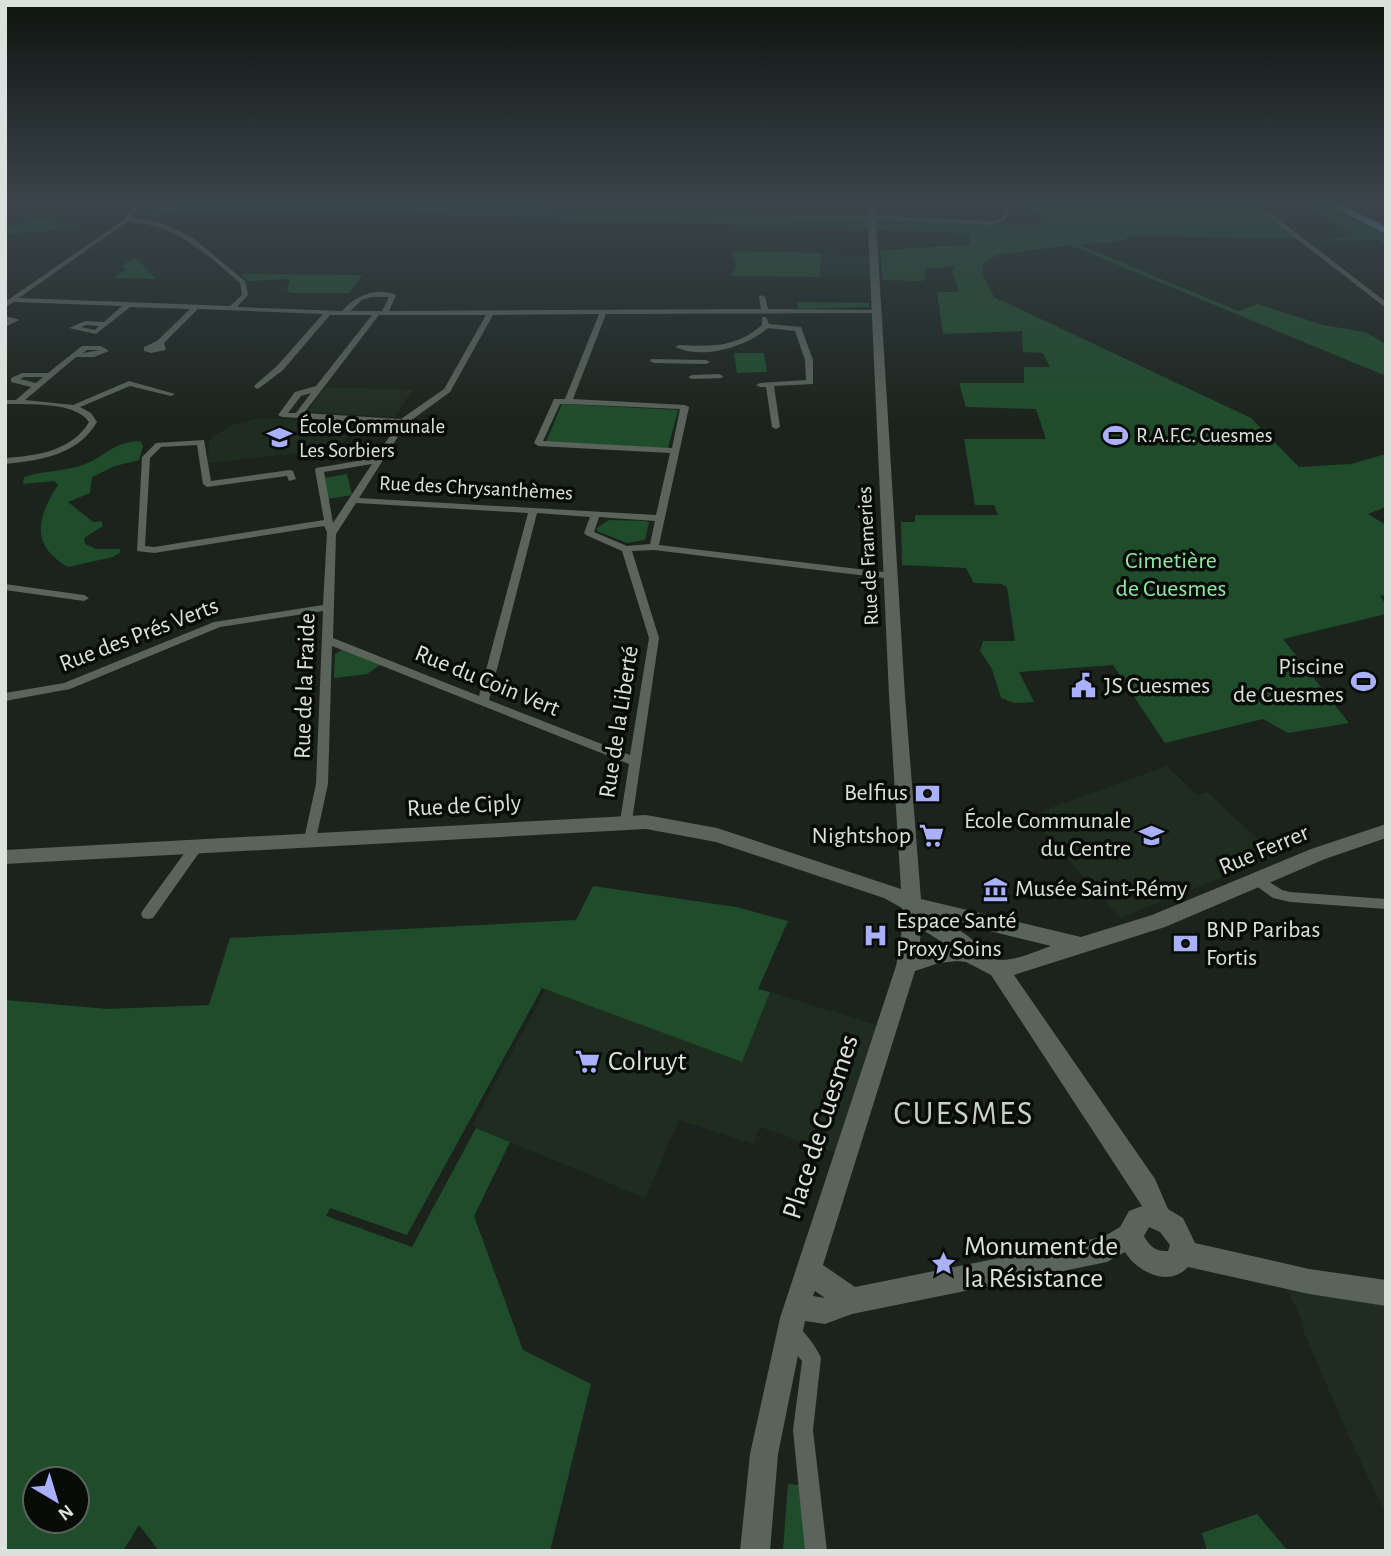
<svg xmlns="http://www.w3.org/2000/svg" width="1391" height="1556" viewBox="0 0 1391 1556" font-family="'Alegreya Sans',sans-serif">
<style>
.built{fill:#1f2d21}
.green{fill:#1f4d2b;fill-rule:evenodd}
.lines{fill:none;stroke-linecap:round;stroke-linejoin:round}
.street{fill:#5a645b;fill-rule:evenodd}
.secondary{fill:#5a645b;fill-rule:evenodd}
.highway{fill:#979eed;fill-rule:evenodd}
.labels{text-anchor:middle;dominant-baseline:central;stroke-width:7;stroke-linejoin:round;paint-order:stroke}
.far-poi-label{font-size:21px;fill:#dbe1dc;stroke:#080b08;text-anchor:start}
.far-street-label{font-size:21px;fill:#dbe1dc;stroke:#080b08}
.park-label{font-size:24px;fill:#8de9a0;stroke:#080b08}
.street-label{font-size:24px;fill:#dbe1dc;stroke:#080b08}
.poi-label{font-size:24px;fill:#dbe1dc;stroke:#080b08;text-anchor:end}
.near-poi-label{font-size:28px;fill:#dbe1dc;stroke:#080b08;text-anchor:start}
.near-street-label{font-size:28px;fill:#dbe1dc;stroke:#080b08}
.near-quarter-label{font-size:33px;letter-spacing:2px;fill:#c6d1c7;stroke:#080b08}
</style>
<rect width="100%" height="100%" fill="#1b231c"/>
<g class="built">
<path d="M822,253L869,255L870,277H819Z"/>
<path d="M325,387L413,390L394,417L307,412Z"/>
<path d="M262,418L277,419L359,422L343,443L301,453L208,463L209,441L213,436L235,424Z"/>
<path d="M1167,766L1197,795L1207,792L1276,856L1120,918L1036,822L1045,810Z"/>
<path d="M546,989L742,1062L770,992L886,1028L845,1156L760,1127L754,1144L679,1120L645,1198L472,1126Z"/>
<path d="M1280,1276L1386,1293V1514L1350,1439L1300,1323L1303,1322Z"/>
</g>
<g class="green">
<path d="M190,205H534V211L873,218L1034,226L1050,220L1019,205H1257L1300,239L1128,236L1125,240L1080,245L1238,311L1258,304L1323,325L1365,332L1386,344V376L1070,245L996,255L983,264V275L994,297L1251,418L1299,467L1351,464L1386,454V507L1368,514L1386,525V595L1380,596L1386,605V614L1283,639L1349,723L1288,733L1263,719L1165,743L1113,665L1019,672L1034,702L1014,703L1001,698L992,669L980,651L983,641H1015L1007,587L1001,584L974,583L966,568L902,565L901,522H915V515H998L994,505H975L964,439H1046L1036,409L966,407L959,383H1024V367H1050L1043,353L1023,352L1022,331L943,334L937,292H959L952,270L955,266L925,269V280L921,281L883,280L880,250L971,245L969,233L360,211L224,210L148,215L151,209Z"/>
<path d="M1306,205H1322L1381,232L1386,235V244L1379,240L1320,241L1355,235Z"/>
<path d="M51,217L60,218L53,222L54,225L79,224L49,231L5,234V228Z"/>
<path d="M732,251L822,253L819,277L730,276L736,267Z"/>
<path d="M135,257L156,279L114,278L127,268L120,267Z"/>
<path d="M241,274L362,275L349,293H291L287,291L290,279L249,281Z"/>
<path d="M797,302L869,303V307L798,309Z"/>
<path d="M734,353H764L767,372L737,373Z"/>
<path d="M562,404L678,410L668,448L546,442Z"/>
<path d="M140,441L143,446L139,460L115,466L92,477L90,493L68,502L93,522L101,521L103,526L84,538L85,544L96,549H119L121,552L113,557L68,567C29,545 38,516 58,485L54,481L23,484L24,477C45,470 69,472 90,462C109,453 115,442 140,441Z"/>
<path d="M347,474L352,495L328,499L324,478Z"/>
<path d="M609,520L646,521L649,523L645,540L627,543L597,531V528Z"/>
<path d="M342,650L380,665L367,674L334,678L335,654Z"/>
<path d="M593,886L736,907L788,921L758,989L770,992L742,1062L542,988L407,1235L330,1208L326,1216L412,1247L476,1128L510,1142L474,1216L523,1350L591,1384L550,1551H159L139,1525L123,1551H5V1000L108,1009L209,1005L230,938L576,920ZM35,1479H77V1521H35Z"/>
<path d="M788,1484L799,1485L806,1551H783Z"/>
<path d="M1257,1514L1288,1551H1207L1202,1533Z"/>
</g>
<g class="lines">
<g class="street">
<path d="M136,205H162L140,208L131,217L165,224L193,238L245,281L248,295L237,307L342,311C356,295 377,287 396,295L389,311L761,309L759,297L762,295L765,297L768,309L879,310L880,311L877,313L606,314L573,399L685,405L689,407L659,545L892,573L897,576L892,579L654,550L632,551L659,638L632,821L631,824H621L620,821L629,764L332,646L328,784L316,839L315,842H305L304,839L316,784L323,611L220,627L70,689L5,701V693L64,683L214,622L323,605L327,532L324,526L154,553L137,551L142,457L156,443L204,440L211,481L290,470L293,471L296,479L289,481L287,476L207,487L203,484L197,445L161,447L150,458L145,546L154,547L324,520L315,470L316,468L375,458L398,424L282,417L278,415L295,392L316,386L372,315H330L283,370L258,389L254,387L255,385L277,366L323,314L198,309L164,343L166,350L151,353L144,351V347L157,341L190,309L130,307L96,334L69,328L85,321L104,322L122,306L14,302L5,307V302L122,221ZM128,221C179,227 203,251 240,283L242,295L230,306L19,298ZM372,297H389L382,311H350L362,300ZM599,314L565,399H554L534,443L538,446L670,453L656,515L359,498L406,424L450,392L493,315ZM379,315H486L444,389L401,419L304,413ZM86,325L99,326L95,330L81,327ZM311,393L296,413H288L301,396ZM560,404H568L680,409L672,448L543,441ZM372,464L333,523L324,472ZM356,503L528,513L479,696L333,638L336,534ZM537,513L590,517L584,533L586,535L622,551L649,638L630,755L489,700ZM599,517L655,521L650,544L627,546L594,532Z"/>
<path d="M1253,205H1260L1386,302V308Z"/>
<path d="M1006,211L1009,213L1004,221L993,225L867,219L794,220L791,218L794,216L867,215L993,221L1000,219Z"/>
<path d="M5,316L17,319L19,320L5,327V322L8,321L5,320Z"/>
<path d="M762,317H766L769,324L801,327L813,360V384L774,386L780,427L776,429L772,427L766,387H760L756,385L760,383L806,380L805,360L795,331L768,328C746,347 702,360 675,347L679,345C711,347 737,347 762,325Z"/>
<path d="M82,346H101L109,351L94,357H76L25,400L73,405L129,381L175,394L171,396L130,386L80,407L91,413L97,422C78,455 41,460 5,464V458C36,456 72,451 89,422C75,401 28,405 5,404V400H16L31,387L11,382V378L22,373H48ZM87,350H100L83,353ZM24,377H43L36,383L20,379Z"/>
<path d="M651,359L706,360L710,362L706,364L654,363L650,361Z"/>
<path d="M719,374L723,376L722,378L692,379L688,377L692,375Z"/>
<path d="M5,584L84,595L89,598L84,601L5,590Z"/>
<path d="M196,842L201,844L203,847L201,850L153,918L148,919L143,918L141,914L143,910L191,844Z"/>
<path d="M1260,876L1282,890L1290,892L1386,899V909L1290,902L1273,898L1255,885L1253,881L1255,877Z"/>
<path d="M791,1323C803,1328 816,1346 821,1358L813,1430L827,1551H805L793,1430L802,1361L784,1339L782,1332L784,1325Z"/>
</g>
<path class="secondary" d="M867,205H875L905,696L921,899L1081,937L1152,915L1311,849L1386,824V838L1325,859L1165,927L1014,975L1155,1179L1168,1209L1183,1218L1195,1243L1309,1269L1386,1280V1306L1309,1294L1188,1267C1169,1288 1137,1272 1125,1252L1107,1262L852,1314L825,1324L805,1321L778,1454L770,1551H740L750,1454L780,1318L896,966L901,941L902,908L884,898L716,842L646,829L5,864V850L646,815L717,828L901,889L889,696ZM932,917L1051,946C1036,951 1018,960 1002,960C990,960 982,950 976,943C965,932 946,922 932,917ZM921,929L947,945L919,952ZM957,961L966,962L991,975L1142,1206L1129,1211L1120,1227L1103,1237L855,1287L823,1265L915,971L939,963ZM1149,1227L1160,1232L1170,1245L1168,1251C1156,1252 1149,1246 1144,1236ZM815,1291L825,1298L813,1296Z"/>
<path class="highway" d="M1328,205H1342L1386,227V234Z"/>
</g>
<linearGradient id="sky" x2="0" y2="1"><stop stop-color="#0f130f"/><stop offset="0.48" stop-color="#39454b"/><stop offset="1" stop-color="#39454b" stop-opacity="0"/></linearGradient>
<rect width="1391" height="423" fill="url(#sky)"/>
<defs>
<symbol id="stadium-bare" viewBox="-9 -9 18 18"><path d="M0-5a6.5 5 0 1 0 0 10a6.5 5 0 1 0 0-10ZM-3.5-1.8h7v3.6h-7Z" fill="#a9b0fc" stroke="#080b08" stroke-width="2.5" paint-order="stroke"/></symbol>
<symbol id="school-bare" viewBox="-9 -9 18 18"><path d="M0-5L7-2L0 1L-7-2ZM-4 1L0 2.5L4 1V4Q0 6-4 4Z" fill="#a9b0fc" stroke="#080b08" stroke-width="2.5" paint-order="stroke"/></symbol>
<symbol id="civic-bare" viewBox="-9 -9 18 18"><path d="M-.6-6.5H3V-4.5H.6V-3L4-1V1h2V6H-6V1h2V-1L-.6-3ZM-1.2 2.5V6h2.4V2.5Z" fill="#a9b0fc" stroke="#080b08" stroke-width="2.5" paint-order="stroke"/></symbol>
<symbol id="bank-bare" viewBox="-9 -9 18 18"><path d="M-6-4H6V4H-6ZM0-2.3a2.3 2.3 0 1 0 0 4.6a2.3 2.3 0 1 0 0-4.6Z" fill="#a9b0fc" stroke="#080b08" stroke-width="2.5" paint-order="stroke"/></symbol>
<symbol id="supermarket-bare" viewBox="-9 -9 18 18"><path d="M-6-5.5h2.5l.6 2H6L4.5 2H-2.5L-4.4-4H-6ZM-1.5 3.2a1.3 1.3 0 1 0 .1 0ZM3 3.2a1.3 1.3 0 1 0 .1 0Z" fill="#a9b0fc" stroke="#080b08" stroke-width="2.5" paint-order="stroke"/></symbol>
<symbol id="museum-bare" viewBox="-9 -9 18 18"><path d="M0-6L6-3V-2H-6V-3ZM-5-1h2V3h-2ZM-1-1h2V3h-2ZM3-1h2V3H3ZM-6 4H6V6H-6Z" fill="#a9b0fc" stroke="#080b08" stroke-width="2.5" paint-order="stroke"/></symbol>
<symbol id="hospital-bare" viewBox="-9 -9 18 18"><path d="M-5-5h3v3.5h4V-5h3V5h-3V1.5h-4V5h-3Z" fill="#a9b0fc" stroke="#080b08" stroke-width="2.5" paint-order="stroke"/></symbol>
<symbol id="sight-bare" viewBox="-9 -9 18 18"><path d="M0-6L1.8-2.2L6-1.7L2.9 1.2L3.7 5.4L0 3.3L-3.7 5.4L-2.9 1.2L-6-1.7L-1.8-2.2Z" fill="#a9b0fc" stroke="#080b08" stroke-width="2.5" paint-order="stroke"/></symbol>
</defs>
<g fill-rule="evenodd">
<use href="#stadium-bare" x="1098" y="418" width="35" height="35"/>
<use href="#school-bare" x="262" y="420" width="35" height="35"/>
<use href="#stadium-bare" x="1346" y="664" width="35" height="35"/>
<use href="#civic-bare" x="1066" y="668" width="35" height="35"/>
<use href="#bank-bare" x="910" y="776" width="35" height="35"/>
<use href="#school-bare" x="1134" y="818" width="35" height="35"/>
<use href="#supermarket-bare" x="914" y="818" width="35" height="35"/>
<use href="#museum-bare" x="978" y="872" width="35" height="35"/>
<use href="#hospital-bare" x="858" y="918" width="35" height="35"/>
<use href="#bank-bare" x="1168" y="926" width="35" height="35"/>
<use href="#supermarket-bare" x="570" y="1044" width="35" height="35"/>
<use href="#sight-bare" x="926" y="1246" width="35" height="35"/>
</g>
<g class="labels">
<g class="far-poi-label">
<text x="299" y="426">École Communale<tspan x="299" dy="24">Les Sorbiers</tspan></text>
<text x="1136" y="435">R.A.F.C. Cuesmes</text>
</g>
<g class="far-street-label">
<text transform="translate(476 488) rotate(3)">Rue des Chrysanthèmes</text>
<text transform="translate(868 556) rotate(-93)">Rue de Frameries</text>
</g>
<g class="park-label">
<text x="1171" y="561">Cimetière<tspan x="1171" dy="28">de Cuesmes</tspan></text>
</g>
<g class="street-label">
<text transform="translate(139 635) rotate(-21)">Rue des Prés Verts</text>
<text transform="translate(487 681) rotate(22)">Rue du Coin Vert</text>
<text transform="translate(305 686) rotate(-88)">Rue de la Fraide</text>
<text transform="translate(619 722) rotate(-81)">Rue de la Liberté</text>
<text transform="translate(464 806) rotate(-3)">Rue de Ciply</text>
<text transform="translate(1264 850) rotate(-23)">Rue Ferrer</text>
</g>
<g class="poi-label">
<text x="1344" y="667">Piscine<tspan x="1344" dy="28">de Cuesmes</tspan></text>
<text x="1104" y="686" text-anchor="start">JS Cuesmes</text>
<text x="908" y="793">Belfius</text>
<text x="1131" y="821">École Communale<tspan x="1131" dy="28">du Centre</tspan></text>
<text x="911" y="836">Nightshop</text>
<text x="1015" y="889" text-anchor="start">Musée Saint-Rémy</text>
<text x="896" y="921" text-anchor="start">Espace Santé<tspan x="896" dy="28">Proxy Soins</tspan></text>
<text x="1206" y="930" text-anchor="start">BNP Paribas<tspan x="1206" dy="28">Fortis</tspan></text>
</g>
<g class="near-poi-label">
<text x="608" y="1062">Colruyt</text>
<text x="964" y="1247">Monument de<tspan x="964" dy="32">la Résistance</tspan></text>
</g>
<g class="near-street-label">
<text transform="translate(821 1127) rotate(-72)">Place de Cuesmes</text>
</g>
<g class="near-quarter-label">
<text x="964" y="1114">CUESMES</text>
</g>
</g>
<rect width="1391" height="1556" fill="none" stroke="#dbe1dc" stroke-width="14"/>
<g transform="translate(56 1500) rotate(142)"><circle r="33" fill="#080b08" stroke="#5c615d" stroke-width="2"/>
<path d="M0-5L12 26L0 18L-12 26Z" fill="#a9b0fc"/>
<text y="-10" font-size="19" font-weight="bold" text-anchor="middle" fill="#dbe1dc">N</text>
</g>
</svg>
